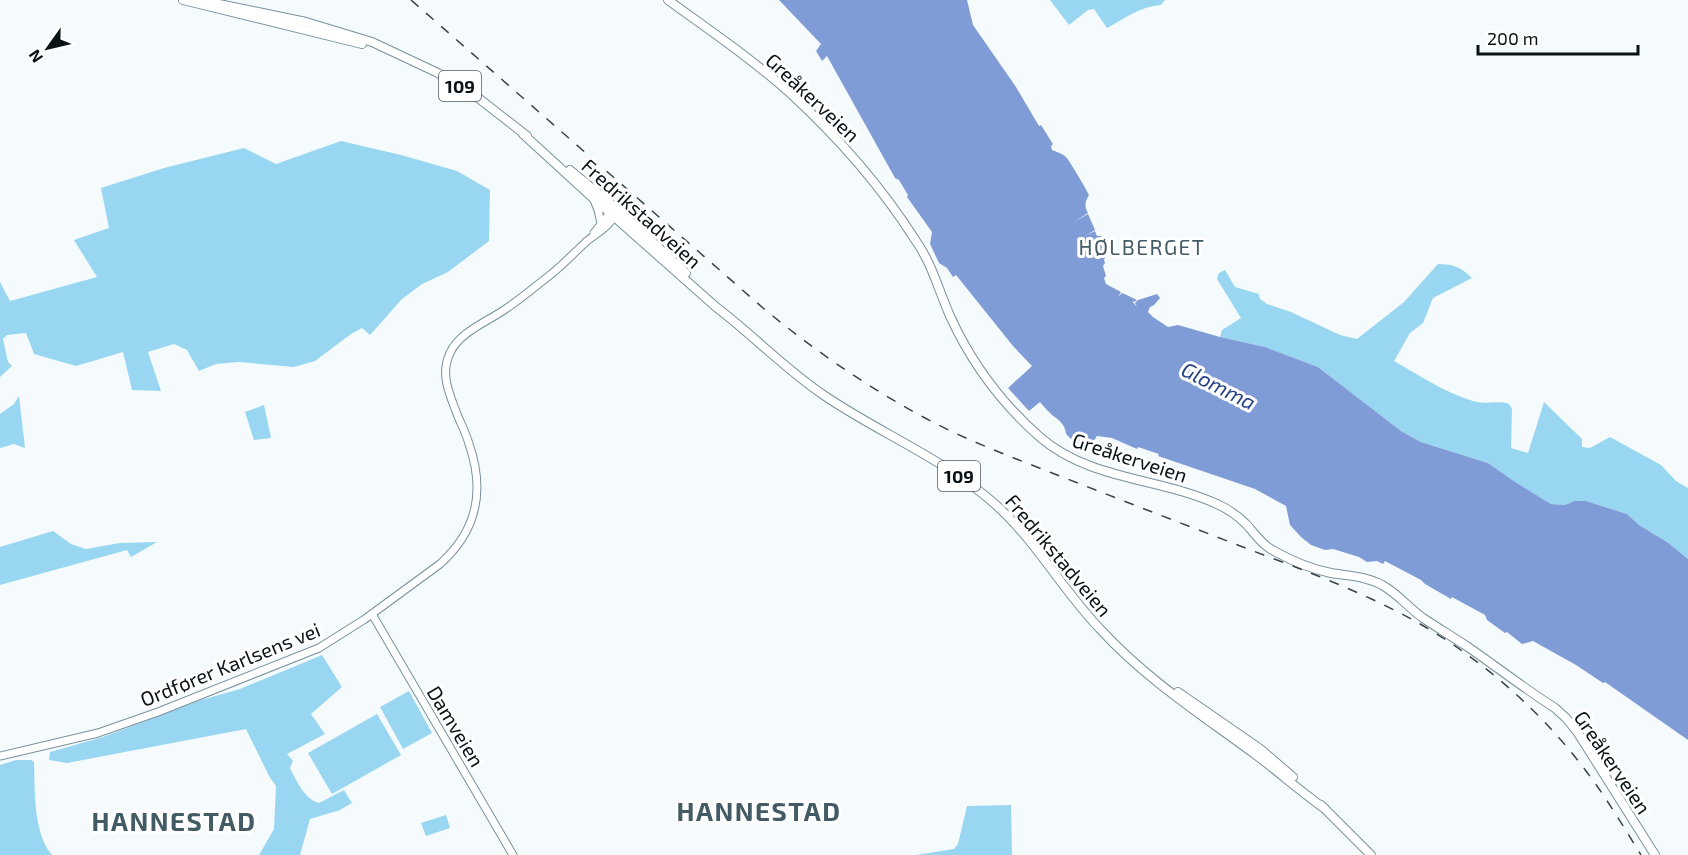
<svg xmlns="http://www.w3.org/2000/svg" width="1688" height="855" viewBox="0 0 1688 855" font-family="'Exo 2',sans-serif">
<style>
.green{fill:#98d6f1}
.water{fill:#809cd6}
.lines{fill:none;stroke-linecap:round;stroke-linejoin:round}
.minor-casing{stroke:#78919d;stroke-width:9}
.major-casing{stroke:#78919d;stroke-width:10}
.minor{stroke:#fff;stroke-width:7}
.major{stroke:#fff;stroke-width:8}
.rail{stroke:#394346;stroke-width:1.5;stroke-dasharray:10 10;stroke-linecap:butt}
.labels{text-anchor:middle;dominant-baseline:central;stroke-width:6;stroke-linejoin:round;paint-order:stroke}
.shield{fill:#fff;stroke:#535a5d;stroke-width:1.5}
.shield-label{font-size:18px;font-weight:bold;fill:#091317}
.street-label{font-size:20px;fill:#091317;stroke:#fff}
.neighbourhood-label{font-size:21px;letter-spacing:1.5px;fill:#435b65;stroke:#fff}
.water-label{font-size:21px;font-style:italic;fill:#254287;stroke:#fff}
.district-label{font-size:26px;font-weight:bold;letter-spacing:1.5px;fill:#435b65;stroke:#fff}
</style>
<rect width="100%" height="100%" fill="#f5fbfd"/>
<g class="green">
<path d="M1050,0H1165L1161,5C1141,6 1124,19 1107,28L1094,9L1088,10L1069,25Z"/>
<path d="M341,141L401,155L457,171L490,190L489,241L448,272L422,284L402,299L370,335L362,328L351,334L315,361L294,367L238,362L216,364L199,371L187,350L174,344L148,352L161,391L132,390L123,352L76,366L34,354L26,333L7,335L3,339L8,362L12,366L0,377V282L10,301L97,277L74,240L109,228L101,188L164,168L244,148L276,164Z"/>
<path d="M1438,264C1453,264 1461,267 1472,278L1433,298L1423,323L1410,333L1394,361C1419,375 1445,393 1473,401C1485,405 1498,400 1509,404L1512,409L1511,448L1528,453L1544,402L1582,439V447L1590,448L1610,437L1661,465L1676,481L1688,488V559L1667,542L1639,525L1627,514L1586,501H1574L1565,505L1551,504L1516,483L1488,463L1421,442L1401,431L1318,367L1265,347L1220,337L1222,330L1241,318L1217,279L1219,273L1225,270L1235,287L1259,294L1260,299L1267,304L1291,312L1340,335L1357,339L1404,302Z"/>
<path d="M19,396L25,448L14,444L0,448V414L14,404Z"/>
<path d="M264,405L271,438L254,440L245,412Z"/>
<path d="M53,531L71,544L86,549L120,543L157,542L131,557L127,550L0,585V547Z"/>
<path d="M322,655L342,687L311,714L325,734L287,754L293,761L290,768C297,781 304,799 319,803L344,790L352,803L340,810L310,819L300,855H259L274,829L276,786L269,776L246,729L67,763L49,760L50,752L103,737L201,700L240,689Z"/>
<path d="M409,691L432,733L403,749L380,707Z"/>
<path d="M377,714L401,755L332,794L308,753Z"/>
<path d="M16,760H31L34,762C35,790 33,833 52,855H0V765Z"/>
<path d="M1011,805L1012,855H916L954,849L958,844L967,806Z"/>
<path d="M446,815L450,828L426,836L421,823Z"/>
</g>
<path class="water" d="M779,0H967L973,25L1016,87L1039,126L1041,125L1053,144L1051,146L1052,150C1057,152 1063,154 1066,157C1069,160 1088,192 1089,195C1085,202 1084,206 1088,213L1074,222L1088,214L1095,230L1085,236L1095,231L1097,236H1101L1102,238L1093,244L1103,239L1107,241L1110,246L1104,260L1105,263L1103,266L1106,276L1104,278L1106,284L1121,292L1118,297L1122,293C1127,295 1131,297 1137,300L1134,302L1132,301L1137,307L1135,303L1138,300L1157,294L1160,298L1154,305L1150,307L1148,312L1153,317L1168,327L1178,325L1220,337L1265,347L1318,367L1401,431L1421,442L1488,463L1515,482L1551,504L1565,505L1574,501H1586L1627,514L1639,525L1667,542L1688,559V740L1605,682L1603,683L1576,665L1533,641L1522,644L1507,632L1505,633L1487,620L1485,615L1452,597L1451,599L1425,584L1421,580L1385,561L1383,564L1377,561L1367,562L1359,557L1333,549L1325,550L1311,545L1301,537L1290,525L1286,506L1255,489L1158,456L1159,454L1138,447L1137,449L1112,438L1097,436L1089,448L1076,444L1066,434C1065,423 1058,420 1051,414C1047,410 1043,406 1040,402L1029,411L1008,388L1032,366L1013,346L956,275L953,277L947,268L939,263L930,244L932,232L907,197L908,195L899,180L895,178L827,56L822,61L816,51L821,44Z"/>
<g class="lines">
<defs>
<g id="minor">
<path d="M594,200L598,210L601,223"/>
<path d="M594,233L610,213L615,210"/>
<path d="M372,614L513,855"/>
<path d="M0,756L98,733L158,712L319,648L365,619L440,564C478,530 485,490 469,444C466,433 461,424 457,414C449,393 440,374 450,353C459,332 489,321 507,308C522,298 536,286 550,275C563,265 575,252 587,241C597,233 612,225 616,212"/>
</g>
<g id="major">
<path d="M183,0L362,44"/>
<path d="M200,0L306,22L372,42L438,73L477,97L527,136"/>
<path d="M668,0C709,30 752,59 790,93C838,137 881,186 916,241C932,264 939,291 950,316C971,362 1003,405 1041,438C1090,480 1160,478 1217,504C1228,509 1237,515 1246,524C1255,534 1263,546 1276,552C1292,561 1312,569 1331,573C1348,576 1366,576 1382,585C1397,593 1409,608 1423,618C1438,628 1453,637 1468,647C1497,667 1525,689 1555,708L1566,718L1578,733L1655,855"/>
<path d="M523,134L593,198L716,307C753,335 786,370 825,396C881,434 945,459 996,505C1037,542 1063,591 1101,630C1146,679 1202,715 1256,755C1279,772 1300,791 1324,808"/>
<path d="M570,170L617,209L686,273"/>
<path d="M1178,692L1259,748L1293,777"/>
<path d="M1321,805L1371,855"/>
</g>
</defs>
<use href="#minor" class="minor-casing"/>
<use href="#major" class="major-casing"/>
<use href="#minor" class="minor"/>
<use href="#major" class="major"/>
<path class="rail" d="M411,0L763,308C814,350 867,387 925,418C966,440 1009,456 1052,473C1111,496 1170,519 1230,542C1312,574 1397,602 1469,656C1513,688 1553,727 1586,771C1606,797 1623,826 1641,855"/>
</g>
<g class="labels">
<g class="shield">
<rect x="439" y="71" width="42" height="30" rx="4.5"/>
<rect x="938" y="461" width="42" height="30" rx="4.5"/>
</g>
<g class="shield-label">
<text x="460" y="86">109</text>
<text x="959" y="476">109</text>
</g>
<g class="street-label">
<text transform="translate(813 97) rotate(43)">Greåkerveien</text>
<text transform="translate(642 213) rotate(42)">Fredrikstadveien</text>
<text transform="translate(1130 457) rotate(18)">Greåkerveien</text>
<text transform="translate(1059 555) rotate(50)">Fredrikstadveien</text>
<text transform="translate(230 664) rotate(-22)">Ordfører Karlsens vei</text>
<text transform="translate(456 726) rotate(59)">Damveien</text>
<text transform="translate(1613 762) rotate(56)">Greåkerveien</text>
</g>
<g class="neighbourhood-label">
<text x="1142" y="246">HØLBERGET</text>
</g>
<g class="water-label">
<text transform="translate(1219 385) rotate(27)">Glomma</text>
</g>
<g class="district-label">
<text x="759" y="810">HANNESTAD</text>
<text x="174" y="820">HANNESTAD</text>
</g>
</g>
<g transform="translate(48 48) rotate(236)" stroke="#ffffff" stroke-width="4.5" paint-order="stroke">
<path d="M0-4.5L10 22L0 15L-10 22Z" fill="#091317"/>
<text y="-9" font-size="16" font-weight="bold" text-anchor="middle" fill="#091317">N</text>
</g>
<path d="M1478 45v9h160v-9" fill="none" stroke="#091317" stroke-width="3"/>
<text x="1487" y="45" font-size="18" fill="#091317" stroke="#ffffff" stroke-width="4.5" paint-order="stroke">200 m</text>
</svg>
